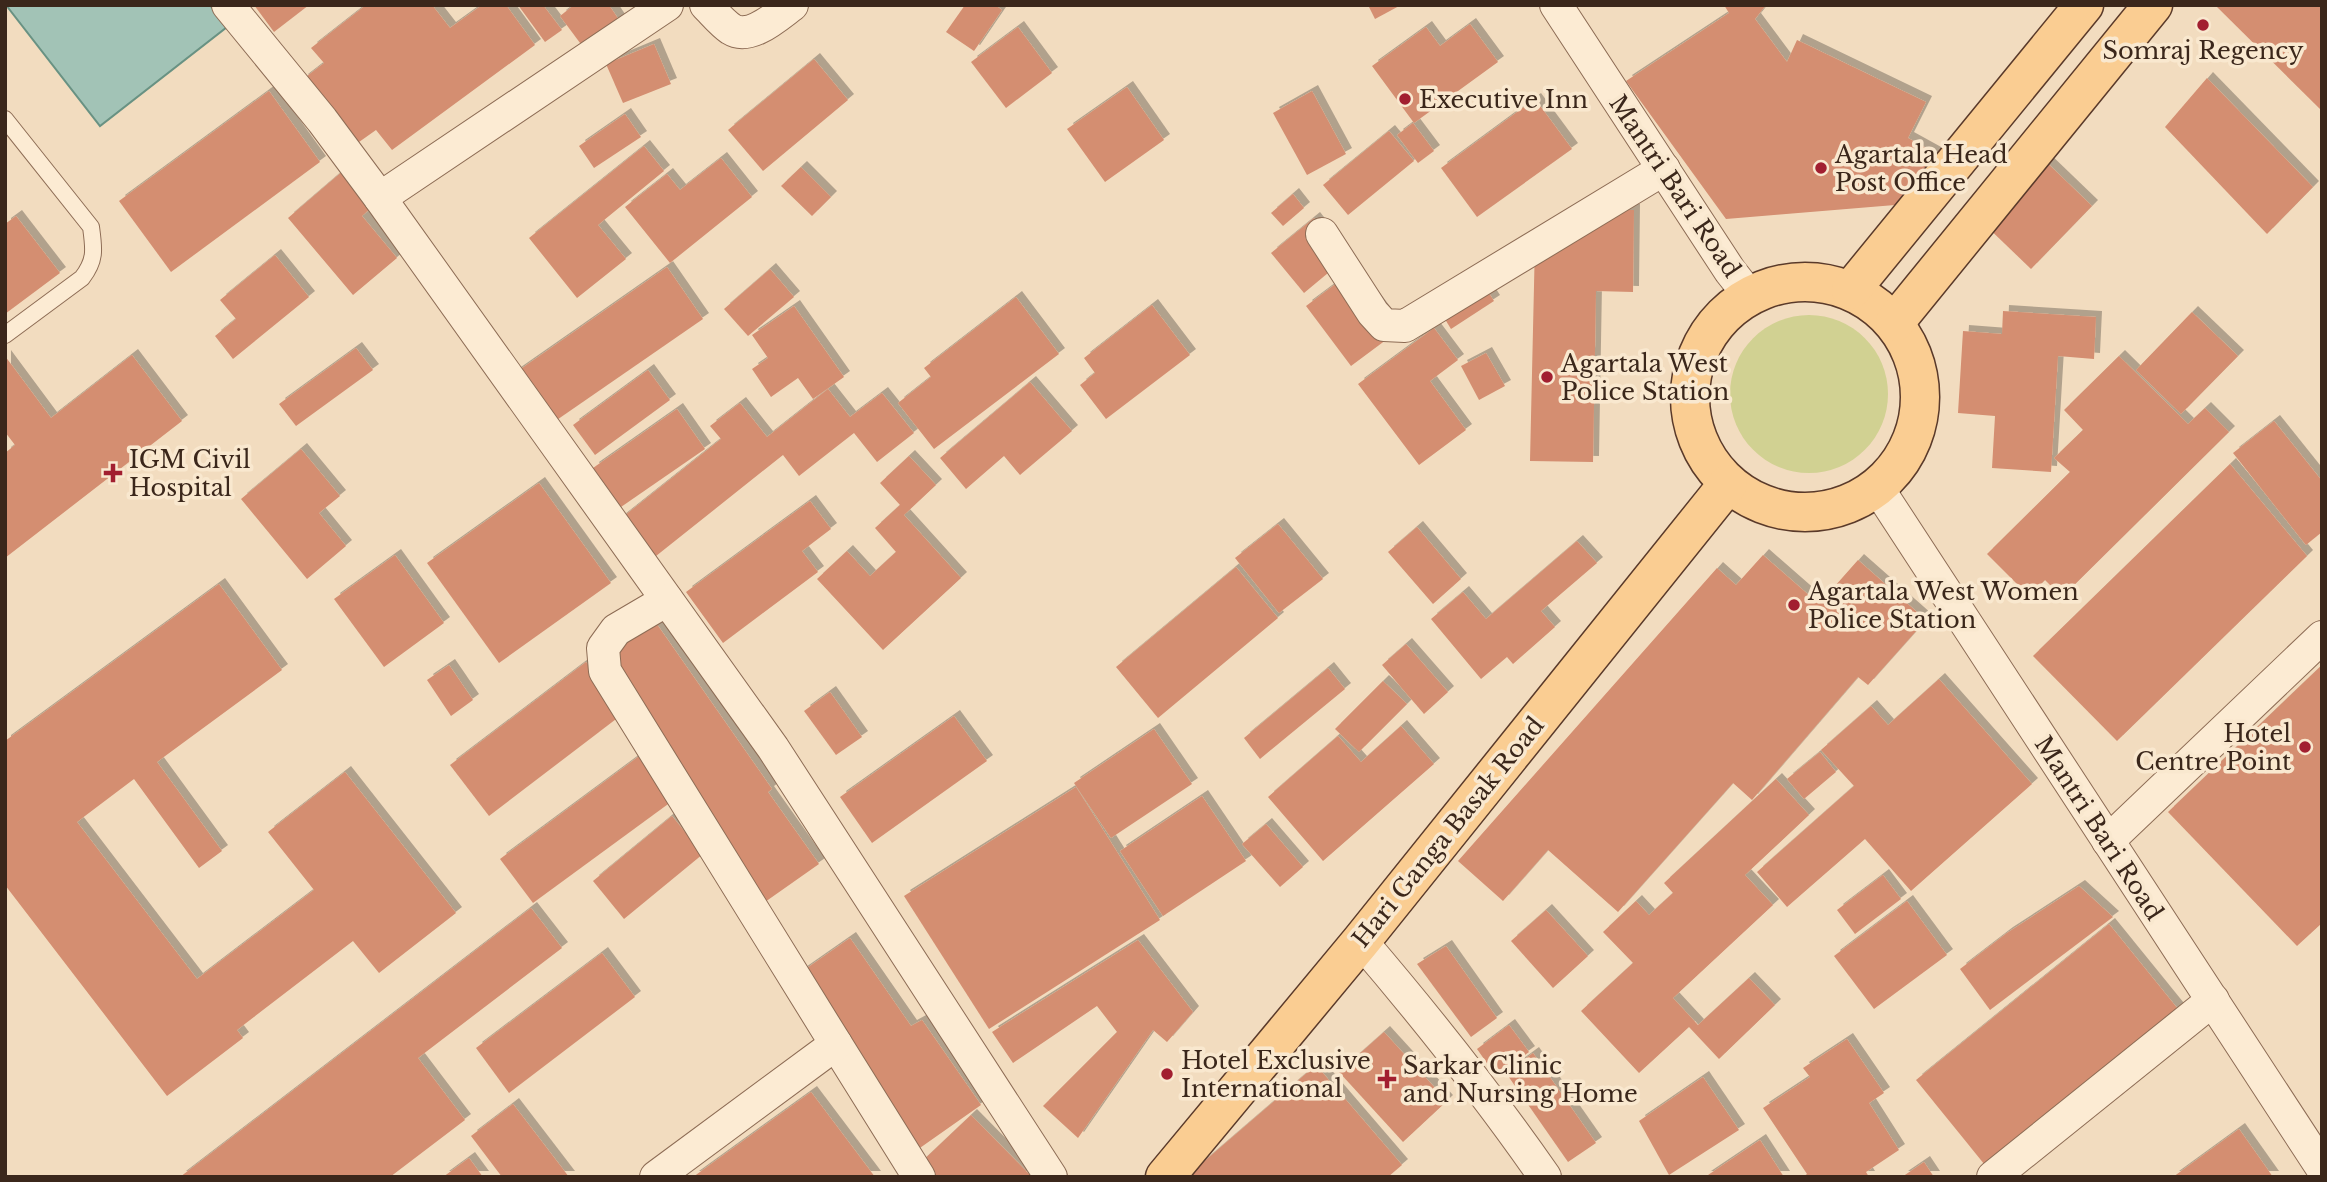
<svg xmlns="http://www.w3.org/2000/svg" width="2327" height="1182" viewBox="0 0 2327 1182" font-family="'Libre Baskerville',serif">
<style>
.green{fill:#d1d192}
.water{fill:#a2c3b6;stroke:#699283;stroke-width:2}
.building{fill:#d48e71;filter:url(#shadow)}
.lines{fill:none;stroke-linecap:round;stroke-linejoin:round}
.service-casing{stroke:#8d6c55;stroke-width:18}
.minor-casing{stroke:#8d6c55;stroke-width:34}
.primary-casing{stroke:#5a3a2a;stroke-width:41}
.service{stroke:#fcebd3;stroke-width:16}
.minor{stroke:#fcebd3;stroke-width:32}
.primary{stroke:#facd92;stroke-width:38}
.poi-dot{fill:#a21f30;stroke:#f9e8cf;stroke-width:2.5}
.labels{text-anchor:middle;dominant-baseline:central;stroke-width:7;stroke-linejoin:round;paint-order:stroke}
.poi-label{font-size:24px;fill:#3b271b;stroke:#f9e8cf;text-anchor:start}
.street-label{font-size:24px;fill:#3b271b;stroke:#f9e8cf}
</style>
<defs>
<filter id="shadow"><feDropShadow dx="6" dy="-6" stdDeviation="0" flood-color="#0004"/></filter>
</defs>
<rect width="100%" height="100%" fill="#f2dcbf"/>
<circle class="green" cx="1809" cy="394" r="79"/>
<path class="water" d="M6,5H210L227,27L100,126Z"/>
<g class="building">
<path d="M254,5H309L274,32Z"/>
<path d="M366,5H432L450,28L482,5H506L535,45L392,150L376,130L352,147L302,80L324,63L311,48Z"/>
<path d="M518,5H543L562,30L545,42Z"/>
<path d="M574,5H609L619,20L583,47L560,16Z"/>
<path d="M965,5H995L1002,10L974,51L946,32Z"/>
<path d="M1368,5H1401L1375,19Z"/>
<path d="M1724,5H1766L1755,19L1787,62L1797,40L1926,102L1908,138L1937,154L1907,204L1726,219L1626,81L1729,13Z"/>
<path d="M2215,5H2322V111Z"/>
<path d="M1470,24L1498,62L1414,123L1372,66L1426,27L1440,46Z"/>
<path d="M1018,27L1052,73L1006,108L971,62Z"/>
<path d="M654,44L671,84L623,103L606,64Z"/>
<path d="M814,59L848,100L763,171L728,130Z"/>
<path d="M2207,78L2313,187L2267,234L2165,127Z"/>
<path d="M1127,87L1164,140L1105,182L1067,129Z"/>
<path d="M269,91L320,162L171,272L119,201Z"/>
<path d="M1312,91L1346,154L1307,175L1273,113Z"/>
<path d="M1535,99L1572,149L1477,217L1441,168Z"/>
<path d="M625,114L641,137L594,168L579,146Z"/>
<path d="M1413,123L1434,151L1418,163L1397,135Z"/>
<path d="M1389,131L1414,161L1348,215L1323,185Z"/>
<path d="M644,146L664,171L598,225L626,259L577,298L529,238Z"/>
<path d="M2040,156L2092,206L2031,269L1979,219Z"/>
<path d="M721,158L752,197L670,263L625,207L667,174L680,190Z"/>
<path d="M801,167L831,197L812,216L781,186Z"/>
<path d="M344,170L374,205L362,216L397,258L353,295L288,218Z"/>
<path d="M1293,194L1304,208L1283,226L1271,213Z"/>
<path d="M1576,210H1634L1633,292L1596,291L1593,462L1530,461L1535,242H1576Z"/>
<path d="M16,216L60,273L5,314V224Z"/>
<path d="M1314,218L1346,258L1304,293L1271,253Z"/>
<path d="M275,255L309,297L233,359L215,336L236,319L220,300Z"/>
<path d="M667,267L703,319L551,424L515,373Z"/>
<path d="M770,269L794,297L748,336L724,309Z"/>
<path d="M1353,271L1398,331L1351,366L1306,306Z"/>
<path d="M1483,284L1494,301L1451,329L1440,311Z"/>
<path d="M1016,297L1059,354L934,449L898,403L931,377L924,368Z"/>
<path d="M1152,305L1190,355L1106,419L1080,385L1095,373L1084,358Z"/>
<path d="M794,306L844,377L813,399L798,378L771,397L752,369L768,358L752,335Z"/>
<path d="M2003,311L2096,317L2094,359L2058,356L2051,472L1992,468L1995,416L1958,413L1963,331L2002,334Z"/>
<path d="M2192,312L2238,356L2181,414L2136,370Z"/>
<path d="M1434,328L1458,360L1430,381L1466,430L1419,465L1358,384Z"/>
<path d="M356,348L373,370L296,426L279,404Z"/>
<path d="M1486,353L1505,386L1479,400L1461,366Z"/>
<path d="M132,355L182,421L5,558V453L15,445L5,432V356L51,418Z"/>
<path d="M2119,356L2188,424L2205,408L2229,432L2062,597L2045,580L2029,596L1987,554L2070,472L2054,458L2083,430L2064,410Z"/>
<path d="M648,370L670,400L595,455L573,425Z"/>
<path d="M1030,382L1072,431L1020,475L1004,456L966,489L940,458Z"/>
<path d="M828,389L850,417L882,393L914,433L877,462L854,433L799,476L783,455L651,560L619,520L721,439L710,426L740,403L767,437Z"/>
<path d="M677,409L705,449L621,507L593,468Z"/>
<path d="M2274,421L2322,481V532L2306,545L2233,453Z"/>
<path d="M301,449L340,496L319,513L346,546L307,579L241,499Z"/>
<path d="M909,456L936,485L904,515L961,578L883,650L817,579L847,551L870,576L896,552L875,528L900,505L880,483Z"/>
<path d="M2230,464L2307,556L2117,741L2033,656Z"/>
<path d="M539,483L611,583L499,663L427,563Z"/>
<path d="M810,501L831,529L802,551L818,572L723,643L686,592Z"/>
<path d="M1278,524L1323,579L1279,613L1235,558Z"/>
<path d="M1417,527L1461,579L1433,604L1388,552Z"/>
<path d="M1577,541L1597,563L1541,611L1555,627L1513,664L1507,657L1481,679L1431,619L1463,592L1486,619Z"/>
<path d="M395,555L444,623L384,667L334,599Z"/>
<path d="M1763,555L1819,604L1858,560L1926,620L1868,685L1858,677L1752,800L1733,783L1618,912L1548,850L1503,901L1458,861L1717,568L1736,585Z"/>
<path d="M1236,567L1278,618L1158,718L1116,667Z"/>
<path d="M219,584L282,670L157,762L222,851L199,868L134,779L77,822L197,979L314,890L268,832L345,772L456,913L379,973L353,941L237,1030L243,1038L167,1096L5,885V741Z"/>
<path d="M649,613L772,789L768,792L819,864L765,902L592,654Z"/>
<path d="M1406,644L1448,692L1424,714L1382,665Z"/>
<path d="M586,662L624,713L489,816L450,765Z"/>
<path d="M449,665L473,700L451,716L427,680Z"/>
<path d="M2322,665V923L2297,946L2168,812Z"/>
<path d="M1328,668L1345,689L1260,759L1244,738Z"/>
<path d="M1939,679L2032,784L1911,891L1865,839L1787,907L1757,872L1854,786L1821,750L1871,706L1888,725Z"/>
<path d="M1383,681L1407,704L1359,752L1335,729Z"/>
<path d="M830,692L862,737L836,755L804,711Z"/>
<path d="M954,716L987,761L872,843L840,797Z"/>
<path d="M1401,726L1434,764L1323,861L1268,797L1338,736L1361,762Z"/>
<path d="M1154,729L1192,784L1111,838L1074,783Z"/>
<path d="M1820,752L1836,772L1804,799L1787,779Z"/>
<path d="M642,754L675,799L533,903L500,859Z"/>
<path d="M1776,779L1809,815L1745,875L1773,905L1673,998L1698,1025L1749,978L1775,1005L1719,1059L1689,1027L1639,1073L1581,1011L1633,963L1603,932L1636,901L1649,915L1673,893L1664,883Z"/>
<path d="M1076,787L1160,920L989,1029L904,896Z"/>
<path d="M1202,796L1246,861L1163,916L1120,851Z"/>
<path d="M672,816L703,854L624,919L593,881Z"/>
<path d="M1266,824L1303,867L1280,887L1242,844Z"/>
<path d="M1883,875L1901,899L1855,934L1837,910Z"/>
<path d="M2079,886L2113,917L1990,1010L1960,969L2007,933Z"/>
<path d="M1907,901L1947,955L1874,1009L1834,956Z"/>
<path d="M531,908L562,948L418,1058L465,1120L390,1177H180Z"/>
<path d="M1546,910L1588,956L1553,988L1511,941Z"/>
<path d="M2109,924L2182,1014L1989,1170L1916,1080Z"/>
<path d="M850,938L911,1026L922,1020L981,1105L917,1150L797,975Z"/>
<path d="M1138,940L1193,1012L1167,1042L1153,1030L1078,1138L1043,1106L1117,1032L1097,1006L1013,1063L992,1032Z"/>
<path d="M1446,946L1497,1018L1471,1037L1417,964Z"/>
<path d="M602,953L635,997L509,1093L476,1048Z"/>
<path d="M1509,1025L1529,1052L1496,1076L1477,1049Z"/>
<path d="M1384,1032L1447,1101L1403,1142L1339,1072Z"/>
<path d="M1847,1039L1884,1093L1869,1103L1899,1150L1866,1172L1869,1177H1803L1807,1174L1763,1108L1810,1077L1803,1068Z"/>
<path d="M1533,1053L1596,1143L1568,1162L1506,1073Z"/>
<path d="M1316,1065L1402,1165L1388,1177H1186Z"/>
<path d="M1703,1077L1739,1130L1669,1175L1639,1121Z"/>
<path d="M811,1092L875,1177H693Z"/>
<path d="M513,1104L569,1177H502L471,1136Z"/>
<path d="M971,1115L1032,1177H925L916,1167Z"/>
<path d="M2239,1129L2273,1177H2173Z"/>
<path d="M1760,1140L1784,1177H1705Z"/>
<path d="M469,1158L483,1177H443Z"/>
<path d="M1924,1162L1934,1177H1902Z"/>
</g>
<g class="lines">
<defs>
<path id="service" d="M5,119L91,227C94,249 96,260 82,278L5,335"/>
<g id="minor">
<path d="M228,5L322,120L380,198L773,748L1051,1177"/>
<path d="M706,5C714,13 722,23 731,29C750,41 777,16 792,5"/>
<path d="M1556,5L1730,271L1749,295"/>
<path d="M380,198L667,5"/>
<path d="M1322,234L1373,313L1384,325L1405,326L1664,169"/>
<path d="M1877,487L2322,1168"/>
<path d="M2108,841L2322,637"/>
<path d="M1361,941C1426,1017 1488,1095 1545,1177"/>
<path d="M836,1044L919,1177"/>
<path d="M656,1177L836,1044L605,671L603,648L616,630L667,600"/>
<path d="M1993,1177L2213,1000"/>
</g>
<g id="primary">
<circle cx="1805" cy="397" r="115"/>
<path d="M1851,290L2084,5"/>
<path d="M1895,322L2153,5"/>
<path d="M1165,1177L1361,941L1728,484"/>
</g>
</defs>
<use href="#service" class="service-casing"/>
<use href="#minor" class="minor-casing"/>
<use href="#primary" class="primary-casing"/>
<use href="#service" class="service"/>
<use href="#minor" class="minor"/>
<use href="#primary" class="primary"/>
</g>
<g class="poi-dot">
<circle cx="2203" cy="25" r="7"/>
<circle cx="1405" cy="99" r="7"/>
<circle cx="1821" cy="168" r="7"/>
<circle cx="1547" cy="377" r="7"/>
<path d="M109.5 462.5h7v7h7v7h-7v7h-7v-7h-7v-7h7z"/>
<circle cx="1794" cy="605" r="7"/>
<circle cx="2305" cy="747" r="7"/>
<circle cx="1167" cy="1074" r="7"/>
<path d="M1383.5 1068.5h7v7h7v7h-7v7h-7v-7h-7v-7h7z"/>
</g>
<g class="labels">
<g class="poi-label">
<text x="2203" y="50" text-anchor="middle">Somraj Regency</text>
<text x="1419" y="99">Executive Inn</text>
<text x="1835" y="154">Agartala Head<tspan x="1835" dy="28">Post Office</tspan></text>
<text x="1561" y="363">Agartala West<tspan x="1561" dy="28">Police Station</tspan></text>
<text x="129" y="459">IGM Civil<tspan x="129" dy="28">Hospital</tspan></text>
<text x="1808" y="591">Agartala West Women<tspan x="1808" dy="28">Police Station</tspan></text>
<text x="2291" y="733" text-anchor="end">Hotel<tspan x="2291" dy="28">Centre Point</tspan></text>
<text x="1181" y="1060">Hotel Exclusive<tspan x="1181" dy="28">International</tspan></text>
<text x="1403" y="1065">Sarkar Clinic<tspan x="1403" dy="28">and Nursing Home</tspan></text>
</g>
<g class="street-label">
<text transform="translate(1675 186) rotate(56)">Mantri Bari Road</text>
<text transform="translate(2099 828) rotate(57)">Mantri Bari Road</text>
<text transform="translate(1448 832) rotate(-51)">Hari Ganga Basak Road</text>
</g>
</g>
<rect width="2327" height="1182" fill="none" stroke="#3b271b" stroke-width="14"/>
</svg>
